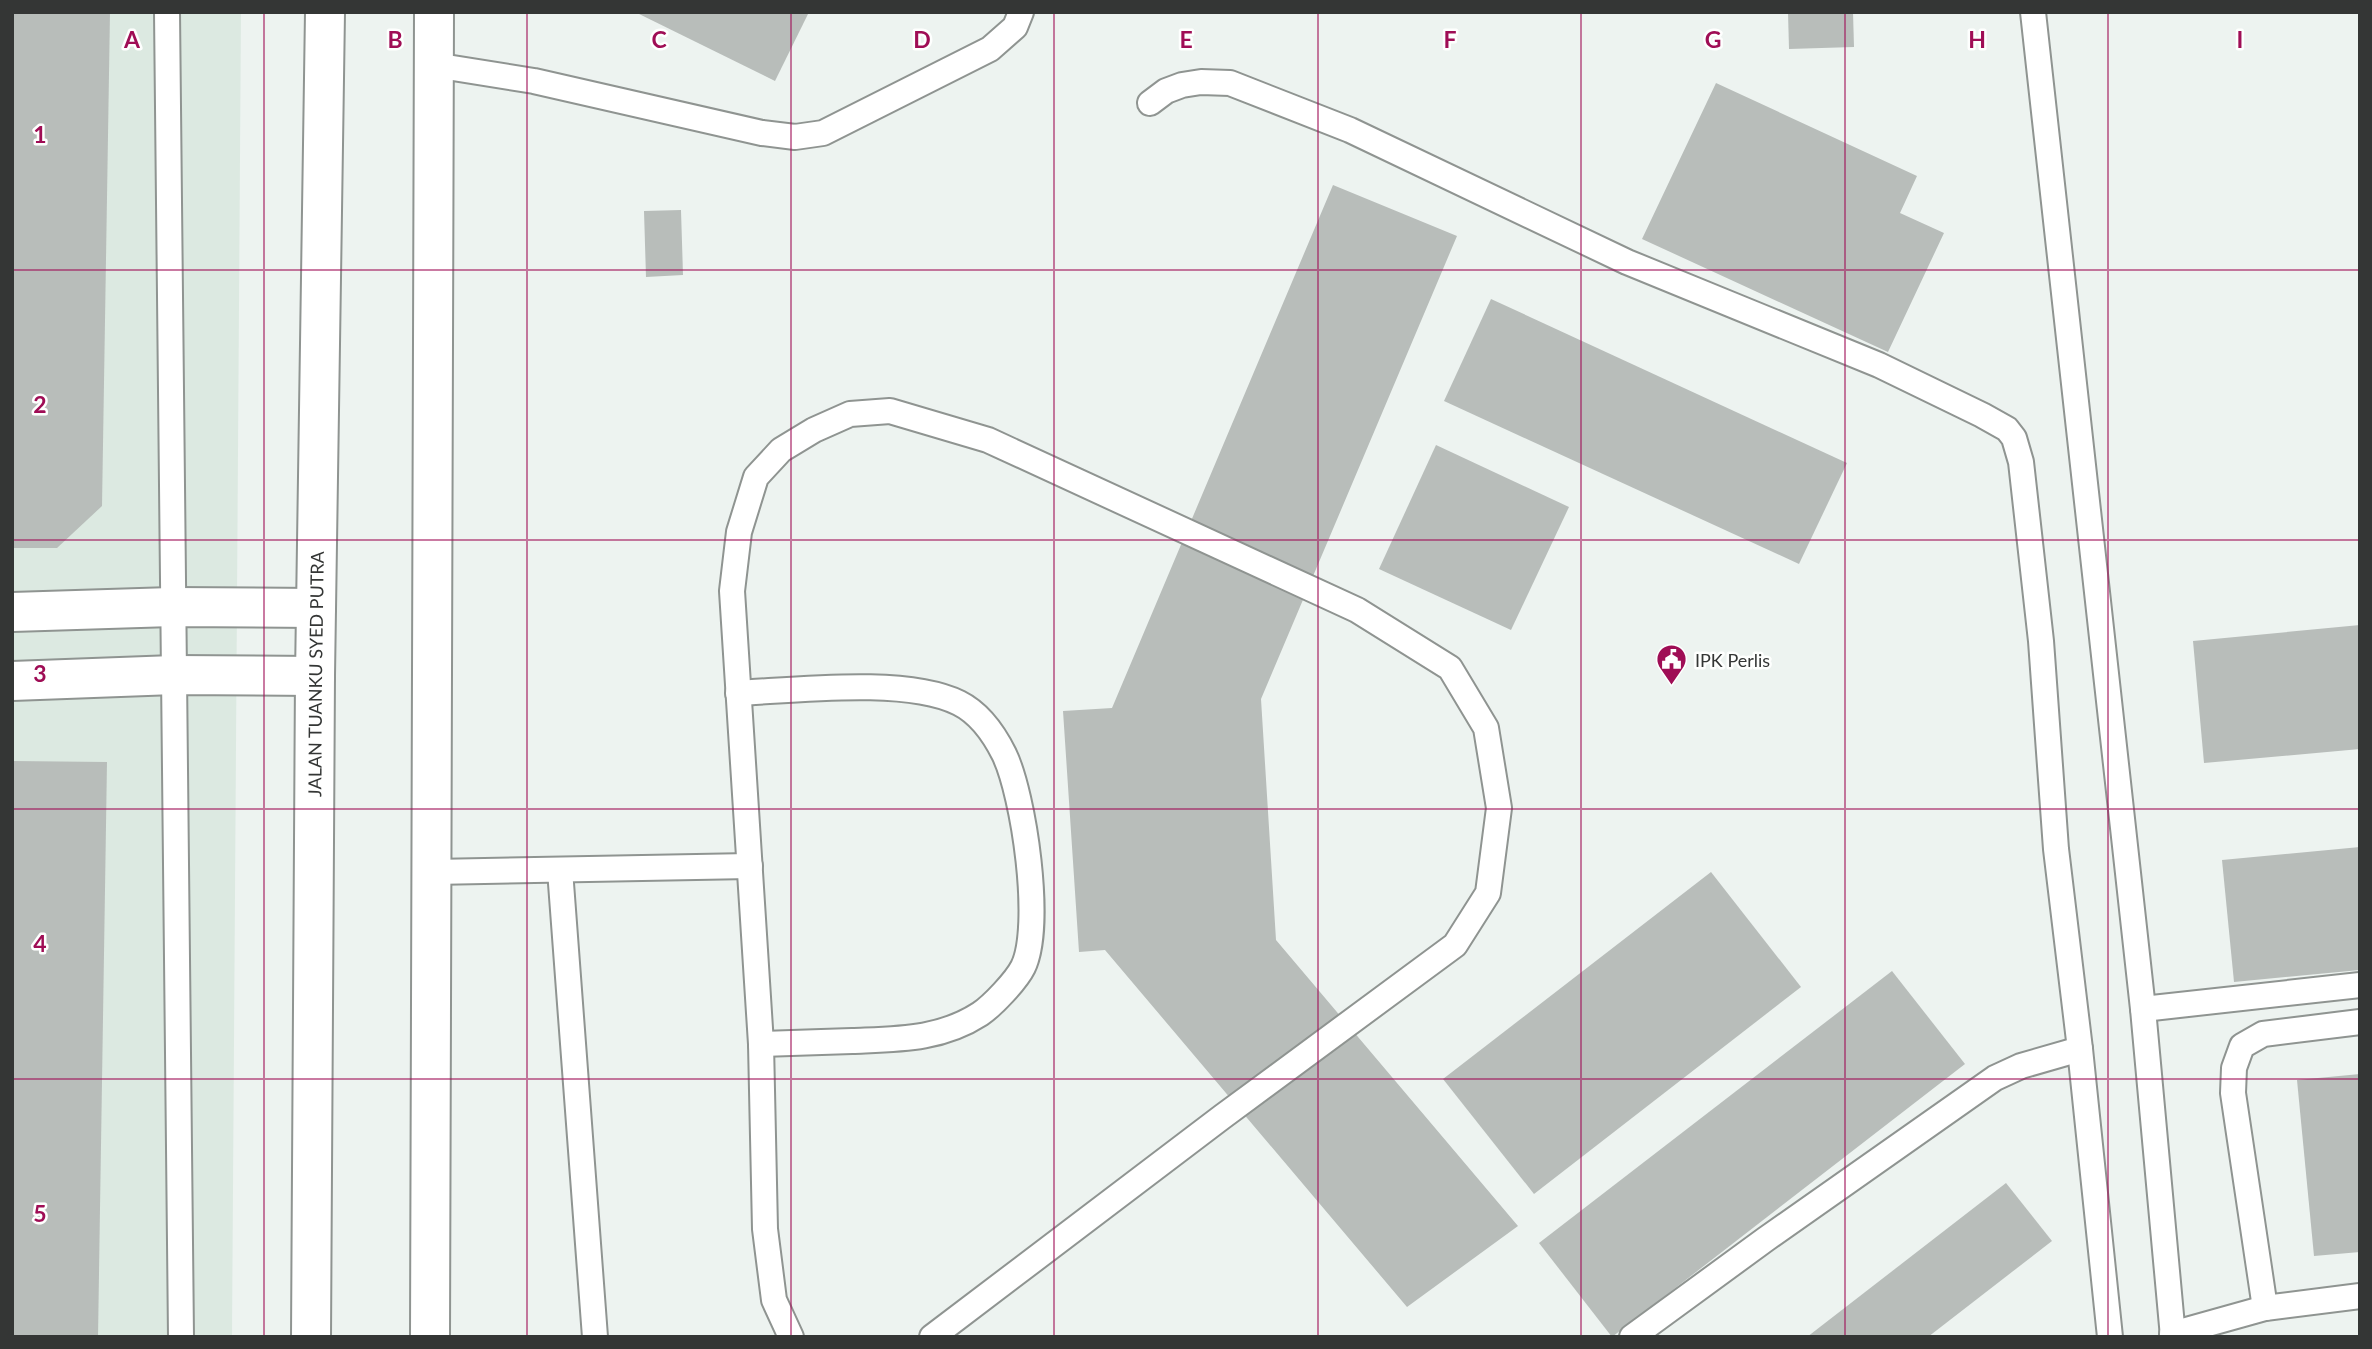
<svg xmlns="http://www.w3.org/2000/svg" width="2372" height="1349" viewBox="0 0 2372 1349" font-family="Lato,sans-serif">
<style>
.built{fill:#dce9e1}
.building{fill:#b8bdba}
.lines{fill:none;stroke-linecap:round;stroke-linejoin:round}
.lane-casing{stroke:#8f9491;stroke-width:28}
.street-casing{stroke:#8f9491;stroke-width:42}
.primary-casing{stroke:#8f9491;stroke-width:42}
.lane{stroke:#fff;stroke-width:24}
.street{stroke:#fff;stroke-width:38}
.primary{stroke:#fff;stroke-width:38}
.grid{fill:none;stroke:#9f0d55;stroke-width:2;stroke-opacity:0.55}
.labels{text-anchor:middle;dominant-baseline:central;stroke-width:5;stroke-linejoin:round;paint-order:stroke}
.poi-label{font-size:18px;fill:#343635;stroke:#fefffe;text-anchor:start}
.street-label{font-size:18px;fill:#343635;stroke:#fefffe}
.grid-label{font-size:23px;text-anchor:middle;font-weight:bold;fill:#9f0d55;stroke:#fefffe;stroke-width:5;stroke-linejoin:round;paint-order:stroke}
</style>
<rect width="100%" height="100%" fill="#edf3f0"/>
<path class="built" d="M12,12H241L232,1337H12Z"/>
<g class="building">
<path d="M12,12H110L102,506L57,548H12Z"/>
<path d="M635,12H809L775,81Z"/>
<path d="M1788,12H1853L1854,47L1789,49Z"/>
<path d="M1716,83L1917,176L1900,213L1944,233L1888,352L1642,239Z"/>
<path d="M1333,185L1457,236L1261,699L1276,940L1518,1226L1407,1307L1105,950L1079,952L1063,711L1112,708Z"/>
<path d="M681,210L683,275L646,277L644,211Z"/>
<path d="M1491,299L1847,463L1799,564L1444,401Z"/>
<path d="M1436,445L1569,507L1511,630L1379,569Z"/>
<path d="M2360,625V749L2204,763L2193,641Z"/>
<path d="M12,761L107,762L98,1337H12Z"/>
<path d="M2360,847V970L2234,982L2222,860Z"/>
<path d="M1711,872L1801,987L1534,1194L1443,1079Z"/>
<path d="M1892,971L1965,1064L1612,1337L1539,1243Z"/>
<path d="M2360,1074V1252L2314,1256L2297,1080Z"/>
<path d="M2006,1183L2052,1241L1928,1337H1807Z"/>
</g>
<g class="lines">
<defs>
<g id="lane">
<path d="M167,12L181,1337"/>
<path d="M2033,12L2143,1009L2173,1337"/>
<path d="M434,65L534,81L762,133L795,137L823,133L990,49L1015,27L1021,12"/>
<path d="M1150,103L1166,91L1182,85L1201,82L1230,83L1350,130L1627,262L1879,365L1982,415L2007,429L2014,438L2021,462L2041,641L2056,849L2080,1049L2110,1337"/>
<path d="M738,693C797,690 907,677 959,703C979,713 994,734 1004,754C1024,795 1043,926 1023,967C1016,981 992,1006 980,1014C940,1040 897,1039 852,1041C822,1042 791,1043 761,1044"/>
<path d="M560,870L595,1337"/>
<path d="M433,872L750,866"/>
<path d="M2143,1009L2360,985"/>
<path d="M2265,1308L2233,1093L2234,1068L2242,1046L2263,1034L2360,1022"/>
<path d="M2172,1334L2265,1308L2360,1296"/>
<path d="M791,1337L774,1300L765,1229L761,1044L732,591L739,532L756,477L781,450L814,430L850,414L890,411L988,440L1357,610L1450,668L1486,728L1499,808L1488,893L1455,945L1222,1117L932,1337"/>
<path d="M1632,1337L1766,1239L1995,1078L2021,1066L2080,1049"/>
</g>
<g id="street">
<path d="M12,612L172,607L316,608"/>
<path d="M12,681L174,675L315,676"/>
</g>
<g id="primary">
<path id="s1" d="M311,1337L315,676L325,12"/>
<path d="M430,1337L434,12"/>
</g>
</defs>
<use href="#lane" class="lane-casing"/>
<use href="#street" class="street-casing"/>
<use href="#primary" class="primary-casing"/>
<use href="#lane" class="lane"/>
<use href="#street" class="street"/>
<use href="#primary" class="primary"/>
</g>
<path class="grid" d="M264,12V1337M527,12V1337M791,12V1337M1054,12V1337M1318,12V1337M1581,12V1337M1845,12V1337M2108,12V1337M12,270H2360M12,540H2360M12,809H2360M12,1079H2360"/>
<defs>
<symbol id="civic-pin" viewBox="-11 -11 22 30"><path d="M0 17L-7.5 6A9.5 9.5 0 1 1 7.5 6Z" fill="#9f0d55" stroke="#fefffe"/><path d="M-.6-6.5H3V-4.5H.6V-3L4-1V1h2V6H-6V1h2V-1L-.6-3ZM-1.2 2.5V6h2.4V2.5Z" fill="#fff"/></symbol>
</defs>
<g fill-rule="evenodd">
<use href="#civic-pin" x="1654" y="642" width="35" height="47"/>
</g>
<g class="labels">
<g class="poi-label">
<text x="1695" y="660">IPK Perlis</text>
</g>
<g class="street-label">
<text stroke="none"><textPath href="#s1" startOffset="663">JALAN TUANKU SYED PUTRA</textPath></text>
</g>
</g>
<g class="grid-label">
<text x="132" y="48">A</text>
<text x="395" y="48">B</text>
<text x="659" y="48">C</text>
<text x="922" y="48">D</text>
<text x="1186" y="48">E</text>
<text x="1450" y="48">F</text>
<text x="1713" y="48">G</text>
<text x="1977" y="48">H</text>
<text x="2240" y="48">I</text>
<text x="40" y="143">1</text>
<text x="40" y="413">2</text>
<text x="40" y="682">3</text>
<text x="40" y="952">4</text>
<text x="40" y="1222">5</text>
</g>
<rect width="2372" height="1349" fill="none" stroke="#343635" stroke-width="28"/>
</svg>
